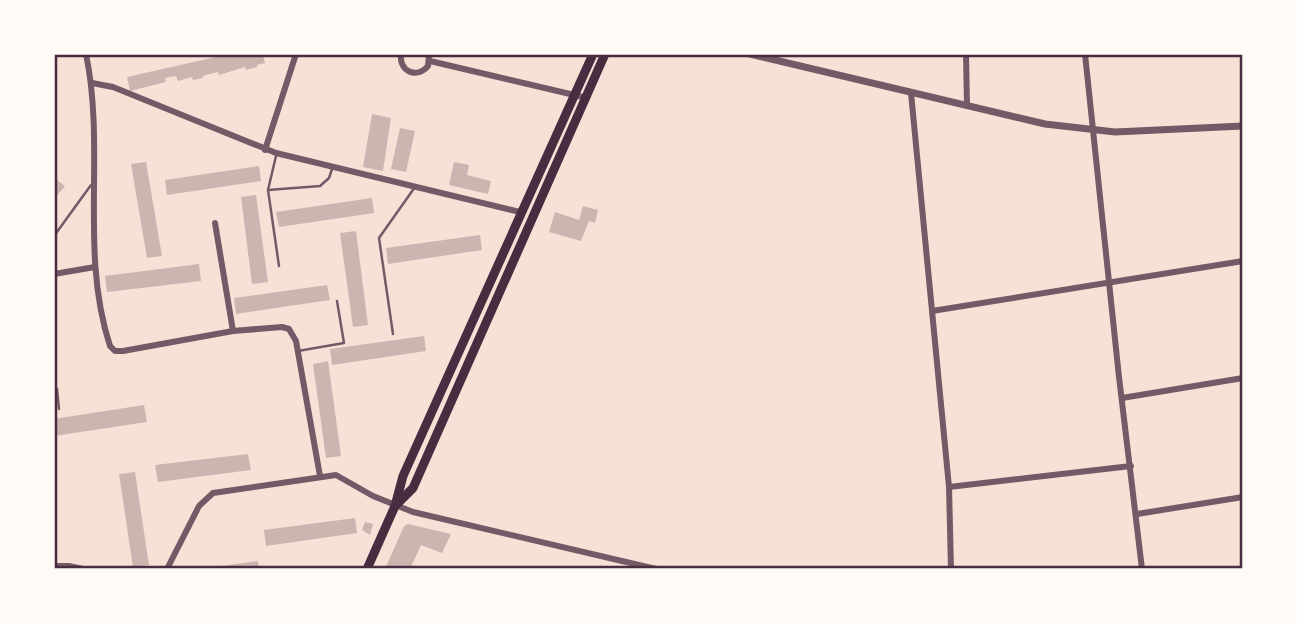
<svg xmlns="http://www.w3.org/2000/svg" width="1297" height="623" viewBox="0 0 1297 623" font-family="Inter,sans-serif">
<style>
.building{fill:#ccb4b1}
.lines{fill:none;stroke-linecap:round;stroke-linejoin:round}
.service{stroke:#755966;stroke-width:2.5}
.minor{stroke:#755966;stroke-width:6}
.tertiary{stroke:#755966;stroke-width:7}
.secondary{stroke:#4a2c40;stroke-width:9}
.neatline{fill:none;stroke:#4a2c40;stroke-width:2.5}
</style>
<rect width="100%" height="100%" fill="#f7e1d7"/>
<g class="building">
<path d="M229,54H263L265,63L257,65V67L246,70L245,67L219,75L218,72L203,76V78L193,80L192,77L178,81L176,76L165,78L166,82L130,91L127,77Z"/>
<path d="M372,114L391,118L383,171L363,167Z"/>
<path d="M400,128L415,131L406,172L391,169Z"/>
<path d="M146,162L162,256L147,258L131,164Z"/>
<path d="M454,162L469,165L467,175L491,181L488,194L449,185Z"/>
<path d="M259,166L261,181L167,195L165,180Z"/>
<path d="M57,180L65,186L54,199V184Z"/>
<path d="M256,195L268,282L252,284L241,197Z"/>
<path d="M372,198L374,213L279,227L276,212Z"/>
<path d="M583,206L598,210L595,223L589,221L581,241L549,232L555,212L579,220Z"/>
<path d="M356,231L368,325L353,327L340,233Z"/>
<path d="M480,235L482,250L388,264L386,248Z"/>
<path d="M199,264L201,281L107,292L105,276Z"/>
<path d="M327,285L330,300L236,314L234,298Z"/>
<path d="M424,336L426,351L332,365L330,349Z"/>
<path d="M328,361L341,456L326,458L313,364Z"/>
<path d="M144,405L147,422L54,436V419Z"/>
<path d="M248,454L251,470L158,482L155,465Z"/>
<path d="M135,472L149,565L133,567L119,474Z"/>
<path d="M355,518L357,533L266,546L264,530Z"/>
<path d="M365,522L373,524L370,535L362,530Z"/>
<path d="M408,524L451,534L442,553L421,545L410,569H385L404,526Z"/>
<path d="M258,561L259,569H215V567Z"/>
</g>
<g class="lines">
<g class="service">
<path d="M276,156L268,190L279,266"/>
<path d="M268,190L320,186L329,178L332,169"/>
<path d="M54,236L91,185"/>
<path d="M393,334L379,238L415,187"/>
<path d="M298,351L344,343L337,301"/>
<path d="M54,388L57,389L59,409"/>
</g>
<g class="minor">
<path d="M86,54C106,150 79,252 110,346L115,351H123L233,331L282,327L289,329L296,341L320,476"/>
<path d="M401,54C399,72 417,79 428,66L429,54"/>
<path d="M966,54L967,106"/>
<path d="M1085,54L1119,377L1142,569"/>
<path d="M430,61L587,98"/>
<path d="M92,83L113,87L276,153L520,212"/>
<path d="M911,93L949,487L951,569"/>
<path d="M265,150L296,54"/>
<path d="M215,223L233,331"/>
<path d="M54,274L95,267"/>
<path d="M932,311L1243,261"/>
<path d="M1122,398L1243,378"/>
<path d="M949,487L1131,466"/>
<path d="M1137,514L1243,497"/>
<path d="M54,566H69L83,569"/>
<path d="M167,569L199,506L213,493L336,475L373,496L413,512L656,569"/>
</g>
<path class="tertiary" d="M750,54L1045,124L1115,132L1243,126"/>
<g class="secondary">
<path d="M395,506L413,488L605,54"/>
<path d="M367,569L395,506L403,476L593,54"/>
</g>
</g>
<rect width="1297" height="623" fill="none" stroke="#fffaf5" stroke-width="112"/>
<rect x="56" y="56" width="1185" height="511" class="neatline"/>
</svg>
